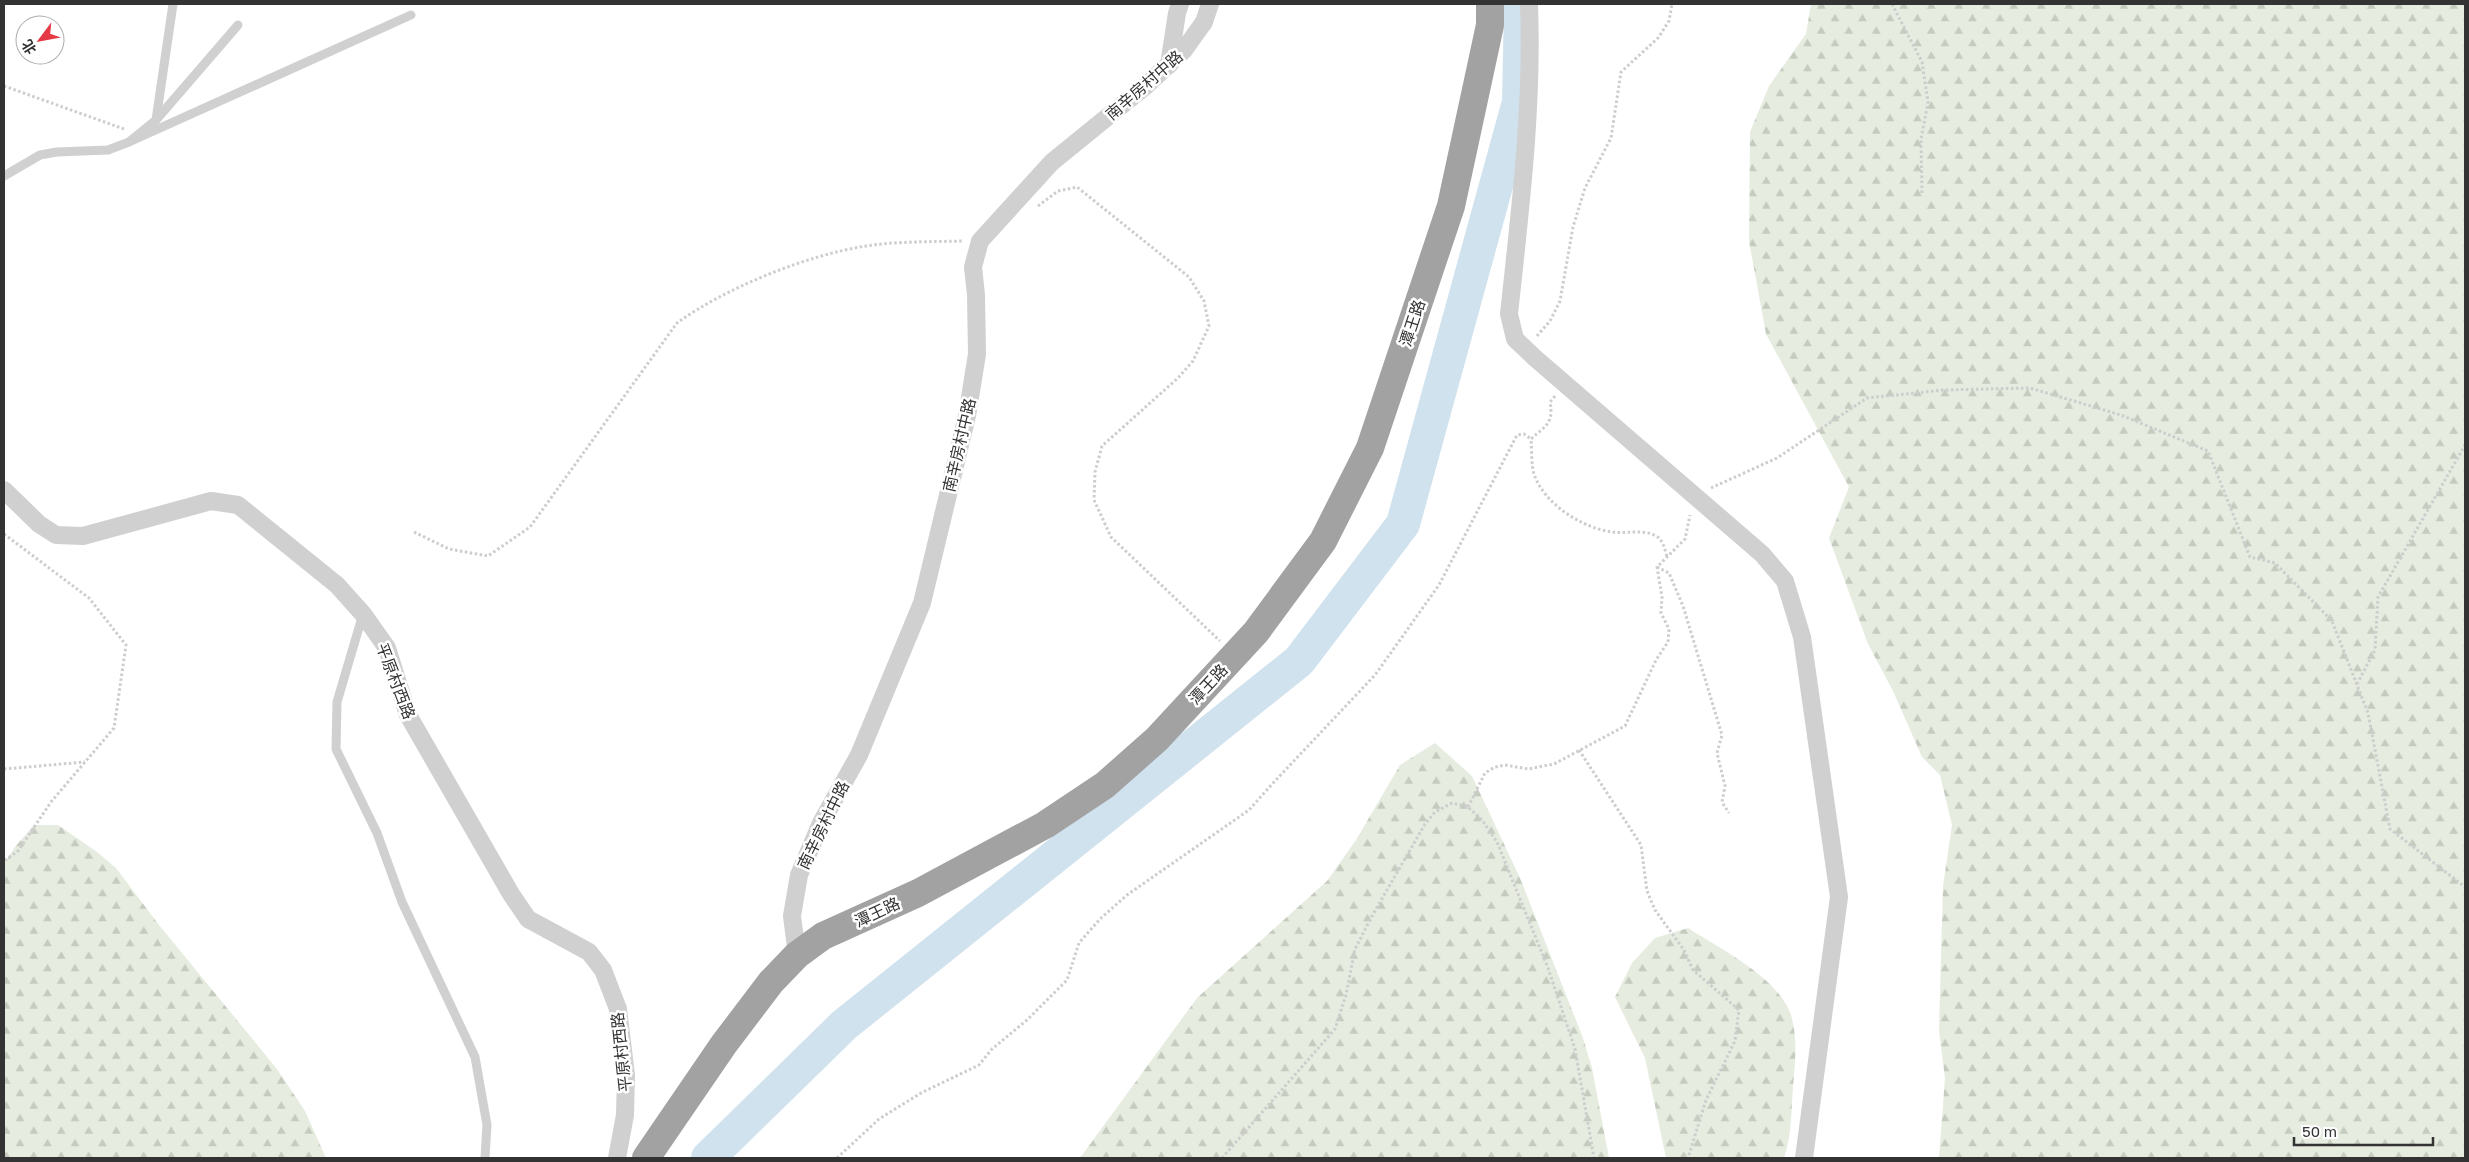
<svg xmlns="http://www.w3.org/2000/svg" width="2469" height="1162" viewBox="0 0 2469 1162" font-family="'Golos Text','Noto Sans SC',sans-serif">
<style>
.forest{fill:url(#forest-firs)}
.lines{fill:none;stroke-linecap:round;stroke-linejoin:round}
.river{stroke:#cfe2ee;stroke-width:34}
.path{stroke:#cdcdcd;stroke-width:3;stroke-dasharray:2.5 2.5;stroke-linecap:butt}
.service{stroke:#d0d0d0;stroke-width:9}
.minor{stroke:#d0d0d0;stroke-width:18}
.trunk{stroke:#a2a2a2;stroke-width:28}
.labels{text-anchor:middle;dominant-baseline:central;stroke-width:5;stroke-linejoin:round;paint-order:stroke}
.street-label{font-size:16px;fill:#333;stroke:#fff}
</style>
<defs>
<pattern id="forest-firs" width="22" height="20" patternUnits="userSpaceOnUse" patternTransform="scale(1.25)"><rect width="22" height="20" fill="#e6ecdf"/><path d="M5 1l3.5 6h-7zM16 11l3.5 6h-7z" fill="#c6cbc0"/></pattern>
</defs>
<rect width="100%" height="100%" fill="#fff"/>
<g class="forest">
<path d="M1811,4H2465V1158H1939L1945,1078L1939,1031L1943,886L1952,825L1940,775L1922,757L1893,691L1868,644L1829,538L1849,487L1766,334L1749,241L1750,132L1769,86L1806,34Z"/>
<path d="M1435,743L1472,776L1520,878L1583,1038L1592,1068L1609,1158H1080L1197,998L1327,881L1356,840L1400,765Z"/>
<path d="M34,825H58L97,852L116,868L159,925L277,1069L305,1111L326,1158H4V864L15,847Z"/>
<path d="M1688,928C1719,948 1779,978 1791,1015C1798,1039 1795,1063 1793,1087C1791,1112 1792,1134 1784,1158H1666L1645,1058L1615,997L1632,963L1655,938Z"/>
</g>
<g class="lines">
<path class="river" d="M708,1158L844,1025L1299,661L1403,524L1519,102L1521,4"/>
<g class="path">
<path d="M1892,4L1922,62L1928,102L1921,139L1922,194"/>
<path d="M4,86L124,129"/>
<path d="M1038,206L1058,191L1077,187L1189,277L1204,301L1209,326L1193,361L1178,378L1102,446L1095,472L1094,500L1111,537L1220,641"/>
<path d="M1537,336L1550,321L1560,301L1573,227L1585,188L1611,138L1621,72L1658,38L1669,21L1672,4"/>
<path d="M1555,396L1550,402C1554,424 1545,426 1531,439C1532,450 1531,464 1534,474C1544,504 1582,528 1612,532C1626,534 1641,529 1654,535C1663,538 1665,550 1667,557"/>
<path d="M1711,488L1777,458L1867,398L1944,390L2030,388L2121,415L2208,451L2250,557L2275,563L2332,621L2368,713L2390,829L2465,887"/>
<path d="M414,532L449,549L488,556L530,527L677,323C725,288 807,255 866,246C898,241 930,242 962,241"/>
<path d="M4,534L89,598L126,645L114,728L51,802L18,851L4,861"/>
<path d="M1657,567L1669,573L1683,606L1722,735L1717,753L1725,786L1722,802L1729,813"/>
<path d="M2357,684L2375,650L2378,597L2465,445"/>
<path d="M1579,750L1641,845L1647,891L1655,910L1684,950L1693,970L1739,1010L1735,1041L1706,1100L1688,1158"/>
<path d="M4,769L85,762"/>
<path d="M1468,807L1485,773L1495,767L1505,765L1528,769L1554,764L1625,726L1656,660L1668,642L1669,629L1661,613L1662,597L1657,567L1685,539L1690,515"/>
<path d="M837,1158L879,1119L921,1093L979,1065L992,1049L1027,1020L1067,980L1079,943L1100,919L1127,895L1249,810L1274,782L1375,675L1439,585L1517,435L1524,434L1531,439"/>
<path d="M1222,1158L1335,1029L1346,995L1355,949L1372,916L1425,824L1435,812L1452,803L1468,807L1482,820L1497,842L1548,968L1575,1049L1594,1158"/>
</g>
<g class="service">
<path d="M156,120L238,25"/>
<path d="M129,142L411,15"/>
<path d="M4,176L40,155L57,152L108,150L129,142L156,120L173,4"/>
<path d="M363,614L337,702L336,749L377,833L402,902L475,1057L487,1125L485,1158"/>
</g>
<g class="minor">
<path d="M1529,4C1533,108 1520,211 1509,314L1515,339L1535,358L1762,554L1785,581L1802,637L1839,897L1804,1158"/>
<path d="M1169,65L1177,13L1180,4"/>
<path d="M4,490L39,524L56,535L83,536L211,501L238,505L337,585L363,614L387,648L408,715L511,894L528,919L589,952L603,970L618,1009L626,1075L625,1115L617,1158"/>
<path d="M797,955L792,916L799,875L821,823L859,755L922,603L967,416L977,354L976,295L973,267L980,241L1052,162L1148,84L1184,50L1204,22L1210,4"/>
</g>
<path class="trunk" d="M646,1158L724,1044L771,982L797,955L823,936L918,893L1045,825L1105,785L1157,739L1256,632L1323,541L1370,448L1451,206L1490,25V4"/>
</g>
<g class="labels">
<g class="street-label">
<text transform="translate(1144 85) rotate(-41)">南辛房村中路</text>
<text transform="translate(1412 323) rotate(-72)">潭王路</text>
<text transform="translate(959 445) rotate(-77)">南辛房村中路</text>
<text transform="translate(396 681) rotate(69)">平原村西路</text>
<text transform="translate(1208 684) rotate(-47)">潭王路</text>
<text transform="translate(823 825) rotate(-64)">南辛房村中路</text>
<text transform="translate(877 912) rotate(-25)">潭王路</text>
<text transform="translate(621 1052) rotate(-96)">平原村西路</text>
</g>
</g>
<rect width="2469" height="1162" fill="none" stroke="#333333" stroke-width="10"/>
<g transform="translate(40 40) rotate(238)"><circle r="24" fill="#ffffff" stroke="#adadad"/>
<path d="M0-4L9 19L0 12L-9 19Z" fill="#e63946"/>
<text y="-8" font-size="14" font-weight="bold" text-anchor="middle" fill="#333333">北</text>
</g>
<path d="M2294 1137v8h139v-8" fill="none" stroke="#333333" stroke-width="2.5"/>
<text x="2302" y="1137" font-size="15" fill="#333333" stroke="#ffffff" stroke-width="4" paint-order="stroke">50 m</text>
</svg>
